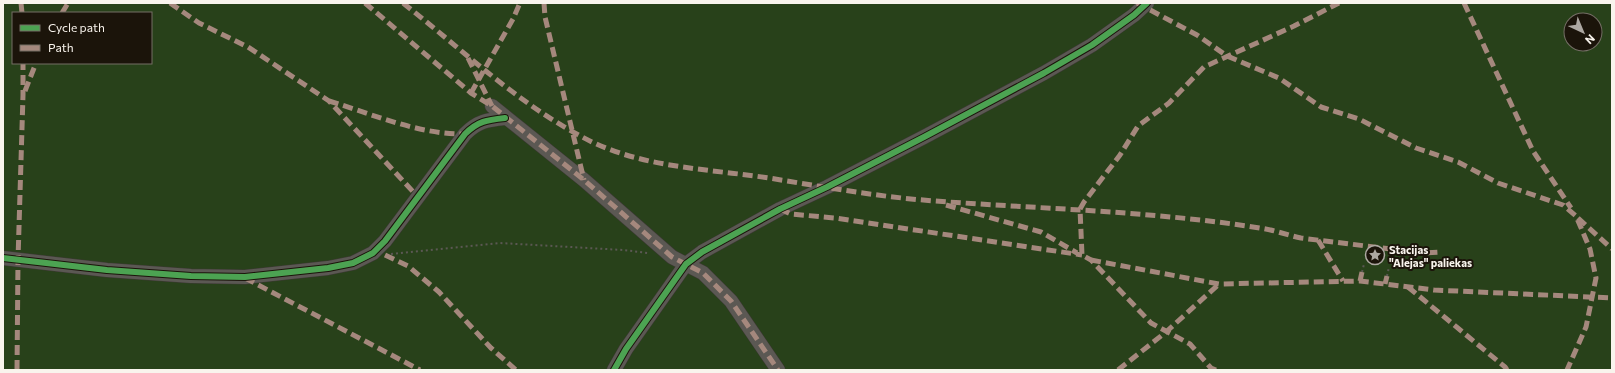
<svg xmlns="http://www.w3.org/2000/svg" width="1615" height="373" viewBox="0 0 1615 373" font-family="Commissioner,sans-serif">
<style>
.green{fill:#28411a;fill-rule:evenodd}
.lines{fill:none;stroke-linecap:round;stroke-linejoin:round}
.minor-casing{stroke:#3d3935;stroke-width:15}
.path{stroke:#5b5853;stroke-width:2;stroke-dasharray:2 3;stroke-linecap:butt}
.minor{stroke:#5b5853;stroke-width:14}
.quiet{stroke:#a5887d;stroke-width:5;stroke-dasharray:10 5;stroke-linecap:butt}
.cycleway-casing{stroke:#1b140a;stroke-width:8}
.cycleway{stroke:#4ca352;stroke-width:6}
.labels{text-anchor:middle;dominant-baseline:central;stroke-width:4;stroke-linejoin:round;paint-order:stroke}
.poi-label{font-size:11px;font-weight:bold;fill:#f9f4ed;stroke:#1b140a;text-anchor:start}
</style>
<rect width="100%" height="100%" fill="#211c17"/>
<path class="green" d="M3,3H1612V370H3ZM13,13H151V63H13ZM1571,20H1595V44H1571Z"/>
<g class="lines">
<defs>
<g id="minor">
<path d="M492,106L584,180L672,257L703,273L731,301L778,370"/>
<path d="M3,258L107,270L191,276L245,277L328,268L353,263L373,253L385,241L465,134C478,121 487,120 505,118"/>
<path d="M614,370L626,349L686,264L702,252L780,209L827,187L924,137L1044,73L1092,45L1134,15L1147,3"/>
</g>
</defs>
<use href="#minor" class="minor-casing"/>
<g class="path">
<path d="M391,254L500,243L623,250L648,253"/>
<path d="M1362,272L1364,264"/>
<path d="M1387,276L1389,267"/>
</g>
<use href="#minor" class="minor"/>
<g class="quiet">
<path d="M21,3L22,13"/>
<path d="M170,3L199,23L248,47L329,101L418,197"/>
<path d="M365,3L471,93L492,106L584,180L672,257L703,273L731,301L778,370"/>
<path d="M403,3C464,51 521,107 592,142C647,168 709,169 769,178C824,187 879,197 935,201C1043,209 1152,211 1260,228C1274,230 1287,235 1301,238L1423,253L1442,252"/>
<path d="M544,3L545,17L584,180"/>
<path d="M1137,3L1197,35L1227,56L1279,78L1321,107L1359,119L1416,148L1458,162L1498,183L1563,205L1576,216L1590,249L1596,278L1586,327L1567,370"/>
<path d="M1464,3L1533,151L1571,208"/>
<path d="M62,13L68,3"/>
<path d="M468,58L492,106"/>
<path d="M25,91L36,63"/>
<path d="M471,93L513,19L520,3"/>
<path d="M329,101C372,114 420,135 465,134"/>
<path d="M946,205L1041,232L1077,253"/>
<path d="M780,209L791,214L835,218L1082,255"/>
<path d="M1578,218L1612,249"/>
<path d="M1318,240L1343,281"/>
<path d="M385,255L408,266L439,292L491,348L516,370"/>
<path d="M1091,260L1219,284L1360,281L1434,290L1612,298"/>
<path d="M245,278L420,370"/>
<path d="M1360,281L1362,272"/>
<path d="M1385,284L1387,276"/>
<path d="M1408,287L1505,367L1507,370"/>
<path d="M17,370L18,260L23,95V63"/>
<path d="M1118,370L1166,332L1219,284"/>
<path d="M1216,370L1211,368L1190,344L1151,323L1091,260L1082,255L1080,209L1084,202L1120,155L1138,126L1169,103L1204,67L1294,26L1339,3"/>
</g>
<defs>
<g id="cycleway">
<path d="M3,258L107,270L191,276L245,277L328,268L353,263L373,253L385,241L465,134C478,121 487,120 505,118"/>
<path d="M614,370L626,349L686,264L702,252L780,209L827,187L924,137L1044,73L1092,45L1134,15L1147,3"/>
</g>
</defs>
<use href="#cycleway" class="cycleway-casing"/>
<use href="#cycleway" class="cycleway"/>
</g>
<defs>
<symbol id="sight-ring" viewBox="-11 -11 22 22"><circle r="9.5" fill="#1b140a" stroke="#ada8a2" stroke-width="1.5"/><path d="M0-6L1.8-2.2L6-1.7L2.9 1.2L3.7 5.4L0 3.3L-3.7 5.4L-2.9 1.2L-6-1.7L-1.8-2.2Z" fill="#ada8a2"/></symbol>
</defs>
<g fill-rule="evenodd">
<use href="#sight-ring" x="1364" y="244" width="22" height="22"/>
</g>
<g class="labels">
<g class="poi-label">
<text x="1389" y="249">Stacijas<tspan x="1389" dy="13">"Alejas" paliekas</tspan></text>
</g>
</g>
<rect width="1615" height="373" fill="none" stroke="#f9f4ed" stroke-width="8"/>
<rect x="12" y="12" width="140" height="52" fill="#1b140a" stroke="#746e65"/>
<rect x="20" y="25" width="20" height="6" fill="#4ca352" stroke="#746e65"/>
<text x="48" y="32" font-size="12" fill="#f9f4ed">Cycle path</text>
<rect x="20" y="45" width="20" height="6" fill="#a5887d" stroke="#746e65"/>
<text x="48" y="52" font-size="12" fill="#f9f4ed">Path</text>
<g transform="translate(1583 32) rotate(136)"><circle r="19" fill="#1b140a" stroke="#746e65"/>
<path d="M0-3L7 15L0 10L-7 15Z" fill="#ada8a2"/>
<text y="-6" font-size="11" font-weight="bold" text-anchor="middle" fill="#f9f4ed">N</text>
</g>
</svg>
